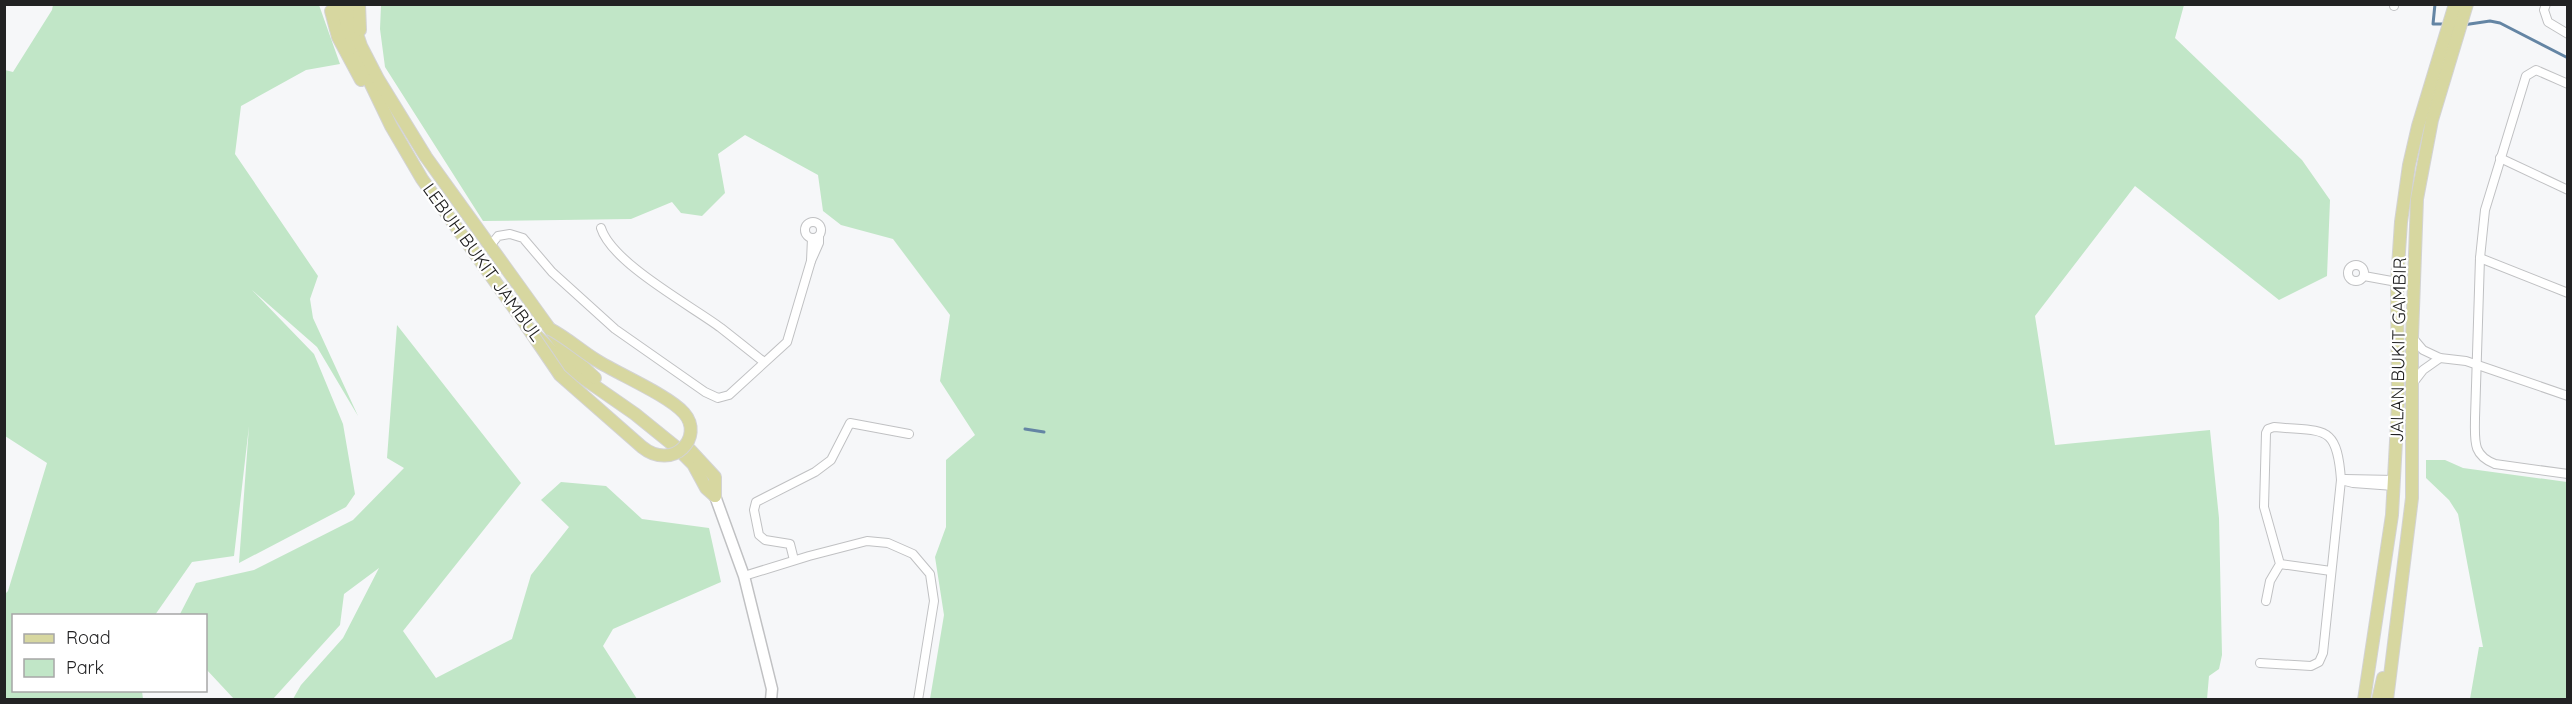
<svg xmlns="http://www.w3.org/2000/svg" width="2572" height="704" viewBox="0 0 2572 704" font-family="Quicksand,sans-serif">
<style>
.green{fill:#c1e6c7}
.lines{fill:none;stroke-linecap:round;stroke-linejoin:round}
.stream{stroke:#6485a4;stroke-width:3}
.minor-casing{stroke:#c0c1c3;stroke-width:10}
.secondary-casing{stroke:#c0c1c3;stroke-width:13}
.primary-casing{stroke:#d3d3d3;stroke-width:14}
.minor{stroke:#fff;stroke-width:8}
.secondary{stroke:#fff;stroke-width:10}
.primary{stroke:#d7d7a0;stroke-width:12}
.primary-bridge-casing{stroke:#d3d3d3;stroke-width:14;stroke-linecap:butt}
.primary-bridge{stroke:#d7d7a0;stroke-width:12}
.labels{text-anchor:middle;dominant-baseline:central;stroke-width:4.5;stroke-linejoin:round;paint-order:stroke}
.street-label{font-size:18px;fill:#222223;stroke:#fff}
</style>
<rect width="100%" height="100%" fill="#f6f7f9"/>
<g class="green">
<path d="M53,5H319L340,64L306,70L241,106L235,154L318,276L310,299L313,318L358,416L317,347L252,290L314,354L343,424L355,494L346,507L239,563L249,426L234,556L192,562L155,615L14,616V690L142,691L143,699H5V594L8,591L47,463L5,436V70L13,72L52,10Z"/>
<path d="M381,5H2184L2175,38L2302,160L2330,200L2327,276L2279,300L2135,186L2035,316L2055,445L2210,430L2219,518L2222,655L2219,669L2209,676L2207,699H930L944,615L935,557L946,527V460L975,435L940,381L950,315L893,239L841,225L823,211L818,175L745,135L718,154L725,193L702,216L681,213L672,202L631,219L483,221L385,67L380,29Z"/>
<path d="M397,325L521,483L403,631L436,678L512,639L531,575L569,527L541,500L561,482L606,486L642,519L709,528L721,582L613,629L603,646L637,699H293L301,685L343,638L379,568L344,594L340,625L273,699H234L206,669V616L180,614L196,583L254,570L353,520L404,468L387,458Z"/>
<path d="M2426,460H2445L2463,468L2567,482V699H2470L2479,647H2483L2458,514L2449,500L2426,478Z"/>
</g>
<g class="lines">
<g class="stream">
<path d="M2435,4L2433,24H2444"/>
<path d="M2463,25L2490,21L2500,23L2568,58"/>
<path d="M1025,429L1044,432"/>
</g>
<defs>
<g id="minor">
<path d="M2546,4L2544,10L2548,22L2568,34"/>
<path d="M2394,6V4"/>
<path d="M2568,84L2536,70L2526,76L2485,210L2480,258L2475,418C2475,441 2472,455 2495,464L2568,474"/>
<path d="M2500,158L2568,190"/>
<circle cx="813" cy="230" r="8"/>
<path d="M601,228C612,263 690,305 721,328C735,339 750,351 764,362"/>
<path d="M812,238L811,261L819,243V236"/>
<path d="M490,246L498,236L510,234L523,238L552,272L615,329L705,392L718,398L729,395L787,342L811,261"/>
<path d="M2480,258L2568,293"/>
<circle cx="2356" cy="273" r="8"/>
<path d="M2364,276L2397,282"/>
<path d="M2412,337L2423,350L2440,358L2466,361L2568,396"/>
<path d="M2413,383L2423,370L2440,358"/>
<path d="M2345,479L2395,480"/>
<path d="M2341,480L2353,483L2394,486"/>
<path d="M794,560L790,544L765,540L759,535L754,510L756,502L815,472L831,460L850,423L909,434"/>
<path d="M2280,564L2331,571"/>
<path d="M744,576L809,556L867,541L888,543L913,554L930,574L934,601L918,700"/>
<path d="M2260,663L2311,666L2319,662L2323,653L2341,480C2337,423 2324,432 2274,427L2268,429L2266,433L2264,507L2280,564L2270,581L2266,601"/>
</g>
<path id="secondary" d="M715,496L744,576L772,689L771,700"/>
<g id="primary">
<path d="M338,4L354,49L391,126L422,179L526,325L566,366L635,414L677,448L693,464L706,488L715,496"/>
<path d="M347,4L361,46L378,79L426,157L565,350L595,378"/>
<path d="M359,4L360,30"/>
<path d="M331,11L338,37L361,80"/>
<path d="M690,450L715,477V496"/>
<path d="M2364,700L2392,515L2398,404L2397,282L2401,222L2409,165L2418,126L2455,4"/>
<path d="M2378,700L2383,678"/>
<path d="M2387,700L2412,498V337L2417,199L2432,120L2467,4"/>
</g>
</defs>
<use href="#minor" class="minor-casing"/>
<use href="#secondary" class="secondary-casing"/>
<use href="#primary" class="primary-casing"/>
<use href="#minor" class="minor"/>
<use href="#secondary" class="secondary"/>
<use href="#primary" class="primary"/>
<defs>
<path id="primary-bridge" d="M526,325L560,375L642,447C673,472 705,437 684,413C668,395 618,374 596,360C580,350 567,338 550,329"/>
</defs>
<use href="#primary-bridge" class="primary-bridge-casing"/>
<use href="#primary-bridge" class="primary-bridge"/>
</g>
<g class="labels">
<g class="street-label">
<text transform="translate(483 262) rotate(54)">LEBUH BUKIT JAMBUL</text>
<text transform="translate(2398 350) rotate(-89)">JALAN BUKIT GAMBIR</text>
</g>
</g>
<rect width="2572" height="704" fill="none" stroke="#222223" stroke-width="12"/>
<rect x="12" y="614" width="195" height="78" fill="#ffffff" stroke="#a7a7a7" stroke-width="1.5"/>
<rect x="24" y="634" width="30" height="9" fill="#d7d7a0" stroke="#a7a7a7" stroke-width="1.5"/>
<text x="66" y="644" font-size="18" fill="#222223">Road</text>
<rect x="24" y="659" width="30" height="18" fill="#c1e6c7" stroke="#a7a7a7" stroke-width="1.5"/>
<text x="66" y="674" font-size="18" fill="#222223">Park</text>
</svg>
